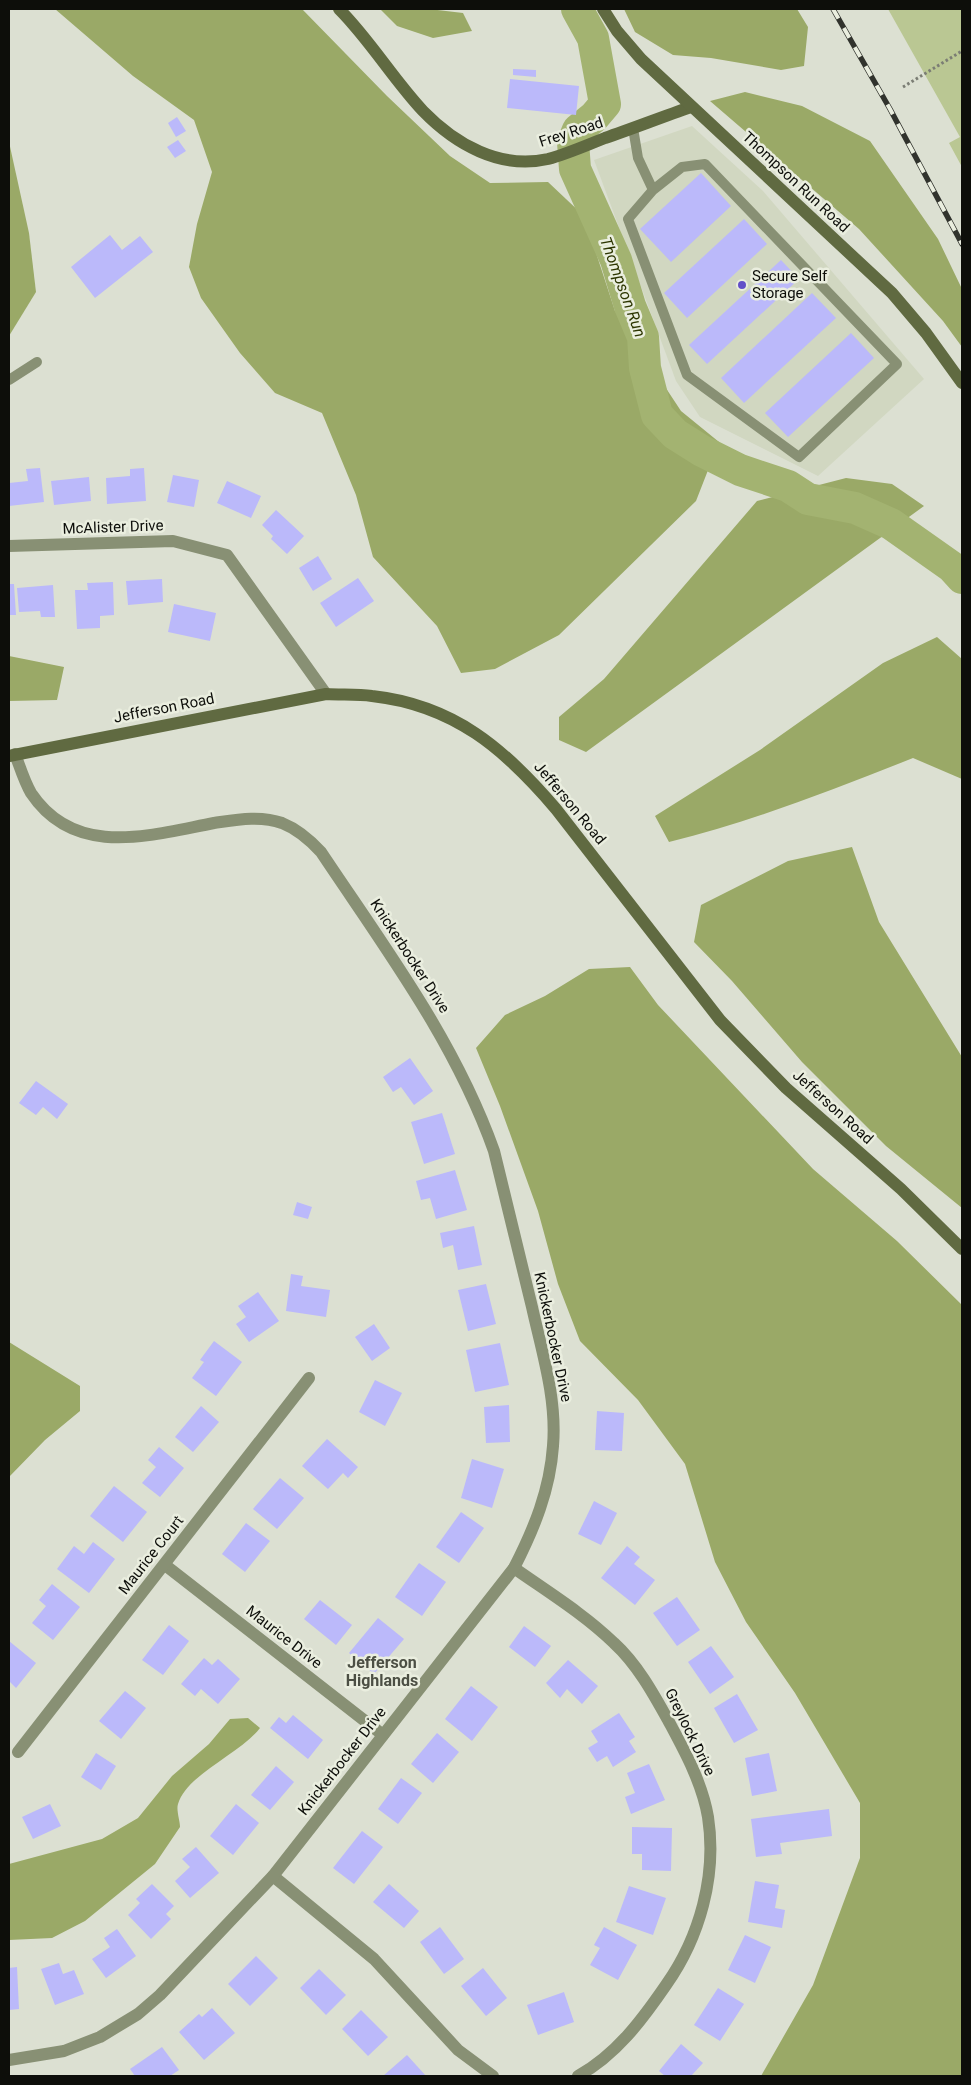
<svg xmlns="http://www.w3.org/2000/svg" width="971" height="2085" viewBox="0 0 971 2085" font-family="Roboto,sans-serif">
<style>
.built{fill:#d1d7c1}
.green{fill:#bac793}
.forest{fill:#9aa967}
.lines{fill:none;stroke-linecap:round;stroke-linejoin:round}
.river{stroke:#a3b371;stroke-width:32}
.building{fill:#bbb9fa}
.path{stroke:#7b7d74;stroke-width:3;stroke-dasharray:2.5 2.5;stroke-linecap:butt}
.lane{stroke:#889074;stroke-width:10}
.street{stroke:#889074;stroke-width:12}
.secondary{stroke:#606a41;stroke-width:12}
.rail-casing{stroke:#31332d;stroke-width:5.5}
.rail{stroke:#eaeedf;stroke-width:4;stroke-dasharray:11;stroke-linecap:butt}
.poi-dot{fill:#624fc8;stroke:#eaeedf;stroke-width:2}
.labels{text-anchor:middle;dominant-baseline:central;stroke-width:5;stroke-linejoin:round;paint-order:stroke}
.street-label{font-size:15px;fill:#0d0e0a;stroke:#eaeedf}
.poi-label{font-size:15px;fill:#0d0e0a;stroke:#eaeedf;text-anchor:start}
.water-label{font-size:16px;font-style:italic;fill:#2d3602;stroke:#eaeedf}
.neighbourhood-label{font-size:16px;font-weight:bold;fill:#4c4f44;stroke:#eaeedf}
</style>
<rect width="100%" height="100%" fill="#dce0d2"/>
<path class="built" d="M692,126L763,191L924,379L818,476L700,417L676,381L594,160Z"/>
<path class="green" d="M888,9H962V167L949,143L960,137Z"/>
<g class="forest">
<path d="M55,9H302L387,96L450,156L490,183L548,182L584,216L615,311L681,411L719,442L696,501L559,635L495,669L461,673L437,626L373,557L356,495L322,413L275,393L240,353L201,298L189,267L197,224L212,172L194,120L133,76Z"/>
<path d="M380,9H429L463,13L472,31L433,38L397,26Z"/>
<path d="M624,9H797L808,27L804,66L781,70L711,58L673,55L635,32Z"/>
<path d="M745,92L802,106L870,141L938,239L962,289V347L943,321L859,229L710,101Z"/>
<path d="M9,142L29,233L36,292L9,336Z"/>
<path d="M846,478L892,484L924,506L586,752L559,740V717L604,679L757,501Z"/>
<path d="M937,637L962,659V779L913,758C833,790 753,821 669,842L655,816L760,750L883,663Z"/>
<path d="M9,656L64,667L57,700L9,701Z"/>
<path d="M852,847L879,922L962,1057V1208L886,1146L802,1062L732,981L694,942L701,905L788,861Z"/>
<path d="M630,967L658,1005L813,1169L897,1241L962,1305V2076H761L813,1985L860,1858V1803L795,1693L746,1622L715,1562L685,1464L638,1400L580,1341L558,1284L538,1211L500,1106L476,1048L505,1015L545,996L589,969Z"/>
<path d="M9,1342L80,1386V1411L45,1440L9,1477Z"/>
<path d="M248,1718L260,1728C240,1754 187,1774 178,1804C176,1810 180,1821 180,1827L155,1864L85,1921L52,1938L9,1940V1864L102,1839L138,1818L172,1776L209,1744L230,1719Z"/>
</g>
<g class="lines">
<path class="river" d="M577,9L593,38L605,104L594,117L578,130L573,142L575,169L616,260L630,306L643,337L645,368L657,415L675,434L702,451L740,470L788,486L808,499L855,508L891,524L952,567L962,578"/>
</g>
<g class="building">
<path d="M513,69L536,70V77L513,75Z"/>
<path d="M510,79L579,86L576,115L507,108Z"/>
<path d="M177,117L186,131L176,137L168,123Z"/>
<path d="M178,140L186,151L175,158L167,147Z"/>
<path d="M701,173L731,206L671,262L640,229Z"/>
<path d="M744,219L767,244L687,318L664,293Z"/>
<path d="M110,235L122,250L140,236L153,252L95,298L71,267Z"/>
<path d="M781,260L799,279L707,364L689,345Z"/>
<path d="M812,293L836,318L744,403L721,378Z"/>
<path d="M851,333L874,358L788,437L765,413Z"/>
<path d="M40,468L44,502L9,506V483L28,481L26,469Z"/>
<path d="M144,468L146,501L107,504L106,478L130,476V469Z"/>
<path d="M173,475L199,480L194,507L167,502Z"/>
<path d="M89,477L91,501L54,505L51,481Z"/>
<path d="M227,481L261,496L251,518L217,503Z"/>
<path d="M276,510L304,536L287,554L271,539L273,536L262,525Z"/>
<path d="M318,556L332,579L313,591L299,568Z"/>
<path d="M358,578L374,601L336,627L320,603Z"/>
<path d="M162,579L163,602L128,605L126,581Z"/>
<path d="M113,582L114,615L100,616V628L77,629L75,590H88L87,583Z"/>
<path d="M9,584H14L16,615H9Z"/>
<path d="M53,585L55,617H41L40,611L19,612L17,588Z"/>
<path d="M174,604L216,613L210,641L168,632Z"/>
<path d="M410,1058L433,1091L414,1105L401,1087L393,1092L383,1077Z"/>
<path d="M36,1081L68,1104L57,1119L43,1107L36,1115L19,1103Z"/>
<path d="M442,1113L455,1154L424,1164L411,1122Z"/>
<path d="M455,1170L467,1210L436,1219L430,1198L421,1200L416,1181Z"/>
<path d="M297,1202L312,1207L308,1219L293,1215Z"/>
<path d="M474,1226L482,1265L458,1270L453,1245L443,1248L440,1233Z"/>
<path d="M291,1274L303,1276L301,1286L330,1290L326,1317L286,1311Z"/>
<path d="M486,1284L496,1324L468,1331L458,1290Z"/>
<path d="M258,1292L279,1321L249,1342L236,1324L246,1317L238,1306Z"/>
<path d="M374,1324L390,1348L372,1361L355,1337Z"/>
<path d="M214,1341L242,1362L216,1396L192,1378L204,1362L200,1360Z"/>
<path d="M500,1343L509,1385L475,1392L466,1350Z"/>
<path d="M375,1380L402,1393L385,1426L359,1412Z"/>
<path d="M509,1405L510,1442L486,1443L484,1407Z"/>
<path d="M201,1406L219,1422L193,1452L175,1437Z"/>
<path d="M597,1411L624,1413L622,1451L595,1450Z"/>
<path d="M327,1439L358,1467L348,1478L343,1473L328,1489L302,1466Z"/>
<path d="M159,1447L184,1468L160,1497L142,1483L156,1467L148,1460Z"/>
<path d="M472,1459L504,1469L492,1508L461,1498Z"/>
<path d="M280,1478L304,1498L277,1529L253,1509Z"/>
<path d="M114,1486L147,1512L123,1542L90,1516Z"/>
<path d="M594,1501L617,1513L601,1545L578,1534Z"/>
<path d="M461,1512L484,1528L459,1563L436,1547Z"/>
<path d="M246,1523L270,1541L245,1572L222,1554Z"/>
<path d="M93,1542L115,1559L89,1593L57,1569L74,1546L84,1554Z"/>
<path d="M627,1546L640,1557L634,1564L655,1580L635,1605L601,1578Z"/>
<path d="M419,1563L446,1582L422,1616L395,1597Z"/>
<path d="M52,1584L80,1607L53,1640L32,1623L46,1606L39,1600Z"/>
<path d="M677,1597L700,1630L677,1646L653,1613Z"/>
<path d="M320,1600L352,1625L336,1645L304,1619Z"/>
<path d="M378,1618L404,1639L374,1674L349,1653Z"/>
<path d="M169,1625L189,1641L163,1675L142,1660Z"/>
<path d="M524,1626L551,1646L535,1667L509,1647Z"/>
<path d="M9,1641L36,1663L16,1688L9,1681Z"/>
<path d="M711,1646L734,1677L710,1694L688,1662Z"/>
<path d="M204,1658L212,1665L218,1659L240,1679L218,1704L201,1689L195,1696L181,1684Z"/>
<path d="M568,1660L598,1686L582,1704L567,1689L560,1698L546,1683Z"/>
<path d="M471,1686L498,1707L472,1741L445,1719Z"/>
<path d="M125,1691L146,1708L121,1739L99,1721Z"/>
<path d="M737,1694L758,1730L734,1743L714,1708Z"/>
<path d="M619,1713L635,1737L629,1741L636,1752L613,1767L607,1756L597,1762L588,1748L598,1742L591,1731Z"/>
<path d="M293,1715L323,1740L308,1759L270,1728L279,1717L286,1723Z"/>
<path d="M437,1733L459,1752L433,1783L411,1764Z"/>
<path d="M96,1753L116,1766L101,1790L81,1777Z"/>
<path d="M769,1753L777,1791L752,1796L745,1758Z"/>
<path d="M649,1764L665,1800L631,1814L625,1797L635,1793L627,1773Z"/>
<path d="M276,1766L294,1782L270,1810L251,1795Z"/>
<path d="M401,1778L422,1793L398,1824L378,1809Z"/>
<path d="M50,1804L61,1826L33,1839L22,1817Z"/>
<path d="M236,1804L259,1823L233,1855L210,1836Z"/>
<path d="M829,1809L832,1836L780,1843L782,1854L756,1857L751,1819Z"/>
<path d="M632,1827L672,1828L671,1871L642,1870V1854H632Z"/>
<path d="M362,1831L383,1847L354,1884L333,1868Z"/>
<path d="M196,1847L219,1873L190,1898L175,1881L190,1867L182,1859Z"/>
<path d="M755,1881L779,1885L775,1908L785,1910L782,1928L748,1922Z"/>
<path d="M152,1884L174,1906L166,1914L171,1919L151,1939L128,1915L140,1903L136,1899Z"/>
<path d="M389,1884L419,1911L404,1928L373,1902Z"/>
<path d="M629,1886L666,1898L653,1935L616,1922Z"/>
<path d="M440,1927L464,1959L444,1974L420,1942Z"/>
<path d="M604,1927L637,1945L618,1980L590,1965L600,1948L594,1945Z"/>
<path d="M117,1929L136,1956L106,1978L92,1959L110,1947L104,1938Z"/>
<path d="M745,1935L771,1947L755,1983L728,1970Z"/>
<path d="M256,1956L278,1978L250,2006L228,1984Z"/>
<path d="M59,1963L63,1974L74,1970L84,1994L55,2005L41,1969Z"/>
<path d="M17,1967L19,2009L9,2010V1968Z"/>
<path d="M483,1968L507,1998L486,2016L461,1986Z"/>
<path d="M319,1969L346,1995L326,2015L300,1988Z"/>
<path d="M718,1988L744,2004L720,2041L694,2025Z"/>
<path d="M564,1992L574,2022L538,2035L527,2005Z"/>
<path d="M212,2008L235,2033L204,2060L179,2032L199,2014L202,2017Z"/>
<path d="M361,2010L388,2037L368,2056L342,2029Z"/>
<path d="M681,2044L703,2063L691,2076H665L659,2071Z"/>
<path d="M162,2047L179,2070L170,2076H135L130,2069Z"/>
<path d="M407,2055L426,2076H383Z"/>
</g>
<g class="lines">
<path class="path" d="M903,87L962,51"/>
<g class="lane">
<path d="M633,128L638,158L653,190L628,219L687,375L799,457L897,364L705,164L682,167L653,190"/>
<path d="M9,380L37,362"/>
</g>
<g class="street">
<path d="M9,546L173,541L227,555L326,694"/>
<path d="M165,1565L383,1735"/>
<path d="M514,1568C548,1592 584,1614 614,1643C637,1664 653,1693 668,1720C684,1750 702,1782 708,1817C717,1875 700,1937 666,1985C642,2020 616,2055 578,2076"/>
<path d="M18,1752L309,1378"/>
<path d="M273,1876L374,1959L458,2050L493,2076"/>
<path d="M9,2060L64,2051L100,2037L138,2014L160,1995L273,1876L514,1568C534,1529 550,1490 553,1446C557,1399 542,1352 532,1307C519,1255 507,1203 494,1151C455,1041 385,948 321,852C310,840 297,829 282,823C260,815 235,820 214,823C150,835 75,859 31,793C24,781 20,767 15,754"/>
</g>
<g class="secondary">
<path d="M339,9C370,40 393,79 423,111C455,144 500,170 548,159C567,154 587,145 605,138C634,128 662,117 691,107"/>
<path d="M603,9L617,31L641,59L892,293L926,333L962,383"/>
<path d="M9,756L326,694C341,695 357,694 372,696C454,705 505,749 556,809L720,1020L786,1088L901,1189L962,1249"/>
</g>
<defs>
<path id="rail" d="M833,9L890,109L962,244"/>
</defs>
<use href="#rail" class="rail-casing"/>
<use href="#rail" class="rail"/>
</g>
<circle class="poi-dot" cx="742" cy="285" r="5"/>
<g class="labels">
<g class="street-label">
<text transform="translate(571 132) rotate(-18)">Frey Road</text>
<text transform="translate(796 182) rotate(43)">Thompson Run Road</text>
<text transform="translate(113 527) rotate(-2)">McAlister Drive</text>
<text transform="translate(164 708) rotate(-11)">Jefferson Road</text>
<text transform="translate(570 803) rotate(50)">Jefferson Road</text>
<text transform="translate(410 956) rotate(57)">Knickerbocker Drive</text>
<text transform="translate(833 1107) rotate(42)">Jefferson Road</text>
<text transform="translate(553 1337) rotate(78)">Knickerbocker Drive</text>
<text transform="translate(151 1555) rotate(-52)">Maurice Court</text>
<text transform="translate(284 1637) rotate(38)">Maurice Drive</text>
<text transform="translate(690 1732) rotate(64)">Greylock Drive</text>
<text transform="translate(342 1761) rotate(-52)">Knickerbocker Drive</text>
</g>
<g class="poi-label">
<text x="752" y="276">Secure Self<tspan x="752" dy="17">Storage</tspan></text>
</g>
<g class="water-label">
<text transform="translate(623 287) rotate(70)">Thompson Run</text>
</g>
<g class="neighbourhood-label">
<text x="382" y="1662">Jefferson<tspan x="382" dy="18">Highlands</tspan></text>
</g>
</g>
<rect width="971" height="2085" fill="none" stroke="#0d0e0a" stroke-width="20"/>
</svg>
